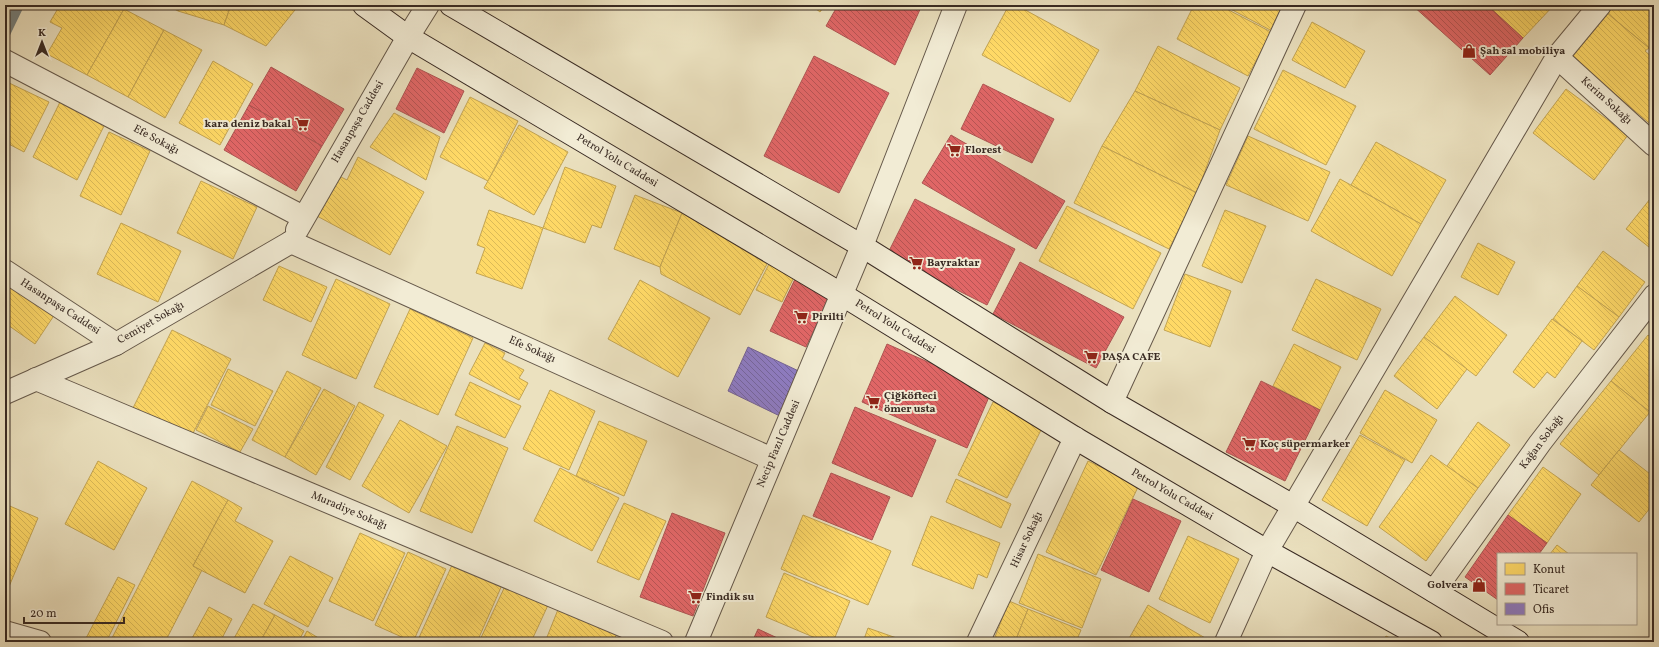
<svg xmlns="http://www.w3.org/2000/svg" width="1659" height="647" viewBox="0 0 1659 647" font-family="Vollkorn,serif">
<style>
.homes{fill:url(#homes-back-hatch);stroke:#c3a452}
.shops{fill:url(#shops-back-hatch);stroke:#ae5452}
.offices{fill:url(#offices-back-hatch);stroke:#746393}
.lines{fill:none;stroke-linecap:round;stroke-linejoin:round}
.stream{stroke:#74817f;stroke-width:10}
.minor-casing{stroke:#65584a;stroke-width:24}
.tertiary-casing{stroke:#65584a;stroke-width:24}
.secondary-casing{stroke:#382a23;stroke-width:24}
.minor{stroke:#f2ecd5;stroke-width:22}
.tertiary{stroke:#f2ecd5;stroke-width:22}
.secondary{stroke:#f2ecd5;stroke-width:22}
.labels{text-anchor:middle;dominant-baseline:central;stroke-width:4;stroke-linejoin:round;paint-order:stroke}
.poi-label{font-size:11px;font-weight:bold;fill:#382a23;stroke:#f2ecd5;text-anchor:start}
.street-label{font-size:11px;fill:#382a23;stroke:#f2ecd5}
</style>
<defs>
<pattern id="homes-back-hatch" width="6" height="6" patternUnits="userSpaceOnUse"><rect width="6" height="6" fill="#ffd966"/><path d="M-1 5l2 2M0 0l6 6M5-1l2 2" fill="none" stroke="#dbba58"/></pattern>
<pattern id="shops-back-hatch" width="6" height="6" patternUnits="userSpaceOnUse"><rect width="6" height="6" fill="#e06666"/><path d="M-1 5l2 2M0 0l6 6M5-1l2 2" fill="none" stroke="#b75454"/></pattern>
<pattern id="offices-back-hatch" width="6" height="6" patternUnits="userSpaceOnUse"><rect width="6" height="6" fill="#8e7cc3"/><path d="M-1 5l2 2M0 0l6 6M5-1l2 2" fill="none" stroke="#75669e"/></pattern>
</defs>
<rect width="100%" height="100%" fill="#ebe1bf"/>
<filter id="stains"><feTurbulence type="fractalNoise" baseFrequency=".005" numOctaves="4"/><feColorMatrix values="0 0 0 0 .2 0 0 0 0 .09 0 0 0 0 .02 0 0 0 .5 -.17"/></filter>
<radialGradient id="worn" r=".72"><stop offset=".6" stop-color="#630" stop-opacity="0"/><stop offset="1" stop-color="#630" stop-opacity=".3"/></radialGradient>
<g class="homes">
<path d="M60,5H117L124,9L87,75L47,54L62,28L50,22Z"/>
<path d="M167,5H180L178,11Z"/>
<path d="M180,5H231L224,25L178,11Z"/>
<path d="M231,5H299L266,46L224,25Z"/>
<path d="M811,5H825L820,12Z"/>
<path d="M1009,5H1016L1099,50L1070,102L982,55Z"/>
<path d="M1194,5H1219L1271,32L1248,76L1177,39Z"/>
<path d="M1223,5H1285L1272,31Z"/>
<path d="M1487,5H1554L1523,38Z"/>
<path d="M1614,5H1654V52L1607,13Z"/>
<path d="M124,9L164,30L128,97L87,75Z"/>
<path d="M1607,13L1649,48L1645,51L1654,59V127L1571,57Z"/>
<path d="M1312,22L1365,51L1345,88L1292,60Z"/>
<path d="M164,30L202,50L165,118L128,97Z"/>
<path d="M1158,46L1240,88L1220,130L1135,91Z"/>
<path d="M213,61L253,84L220,145L179,123Z"/>
<path d="M1283,70L1356,106L1326,165L1254,129Z"/>
<path d="M5,81L49,102L24,152L5,142Z"/>
<path d="M1566,89L1628,135L1594,180L1533,133Z"/>
<path d="M1135,91L1220,130L1197,193L1102,146Z"/>
<path d="M470,97L518,121L488,181L440,157Z"/>
<path d="M60,102L105,124L77,180L33,157Z"/>
<path d="M394,113L440,137L426,180L370,147Z"/>
<path d="M519,125L568,152L534,215L484,188Z"/>
<path d="M109,132L150,151L121,215L80,196Z"/>
<path d="M1248,136L1330,172L1308,221L1226,185Z"/>
<path d="M1376,142L1446,180L1421,224L1351,185Z"/>
<path d="M1102,146L1197,193L1169,249L1074,203Z"/>
<path d="M358,157L424,192L390,255L315,215L337,175L347,180Z"/>
<path d="M565,167L616,186L601,228L592,225L585,243L543,228Z"/>
<path d="M1340,179L1421,224L1392,276L1311,231Z"/>
<path d="M201,181L257,207L233,259L177,233Z"/>
<path d="M1654,194V251L1626,229Z"/>
<path d="M635,195L682,213L660,267L614,249Z"/>
<path d="M1067,206L1161,253L1133,309L1039,261Z"/>
<path d="M489,210L543,228L522,289L476,273L485,248L477,245Z"/>
<path d="M1225,210L1266,226L1242,283L1202,266Z"/>
<path d="M682,213L767,264L740,315L661,274L660,267Z"/>
<path d="M121,223L181,251L158,302L97,274Z"/>
<path d="M1478,243L1515,262L1498,295L1461,277Z"/>
<path d="M1603,251L1645,282L1619,317L1577,286Z"/>
<path d="M769,264L794,277L782,302L756,290Z"/>
<path d="M279,266L327,287L311,322L263,300Z"/>
<path d="M1185,274L1231,291L1210,347L1164,330Z"/>
<path d="M336,279L390,304L356,379L302,355Z"/>
<path d="M1316,279L1381,309L1357,360L1292,330Z"/>
<path d="M5,280L55,314L35,344L5,323Z"/>
<path d="M640,280L710,318L678,377L608,339Z"/>
<path d="M1577,286L1619,317L1594,350L1553,319Z"/>
<path d="M1455,296L1507,335L1476,376L1424,337Z"/>
<path d="M410,309L473,338L438,415L374,387Z"/>
<path d="M1552,319L1582,341L1555,378L1547,372L1534,388L1513,372Z"/>
<path d="M172,330L231,359L190,439L132,410Z"/>
<path d="M1648,335L1654,340V406L1650,412L1611,381Z"/>
<path d="M1424,337L1467,369L1437,409L1394,376Z"/>
<path d="M485,343L505,353L502,359L524,370L519,378L528,383L519,400L469,374Z"/>
<path d="M1294,344L1341,367L1320,410L1273,386Z"/>
<path d="M228,369L273,391L255,426L211,405Z"/>
<path d="M287,371L321,388L285,457L252,440Z"/>
<path d="M1611,381L1650,412L1599,475L1560,444Z"/>
<path d="M470,382L521,406L505,438L455,415Z"/>
<path d="M324,389L355,406L316,475L285,457Z"/>
<path d="M550,390L595,411L569,470L523,449Z"/>
<path d="M1385,390L1437,420L1412,463L1360,433Z"/>
<path d="M359,402L384,415L350,480L326,467Z"/>
<path d="M993,402L1043,426L1007,498L958,475Z"/>
<path d="M208,406L253,429L240,452L196,430Z"/>
<path d="M400,420L447,446L409,513L362,486Z"/>
<path d="M599,421L647,441L624,496L576,476Z"/>
<path d="M1478,422L1510,445L1478,488L1447,466Z"/>
<path d="M457,426L508,448L472,533L420,511Z"/>
<path d="M1360,435L1405,460L1367,526L1322,500Z"/>
<path d="M1619,450L1654,477V503L1639,522L1591,485Z"/>
<path d="M1431,455L1478,488L1426,561L1379,527Z"/>
<path d="M98,461L147,488L114,550L65,524Z"/>
<path d="M1088,461L1139,485L1096,575L1046,552Z"/>
<path d="M1543,467L1581,494L1547,543L1508,515Z"/>
<path d="M560,468L619,498L592,551L534,521Z"/>
<path d="M956,479L1011,504L1001,528L946,502Z"/>
<path d="M192,481L228,500L193,566L202,570L165,642H110Z"/>
<path d="M228,500L242,508L235,521L273,541L245,593L193,566Z"/>
<path d="M624,503L666,521L639,580L597,562Z"/>
<path d="M5,504L38,518L5,596Z"/>
<path d="M803,515L891,551L868,605L781,569Z"/>
<path d="M931,516L1000,543L987,578L978,574L973,589L912,565Z"/>
<path d="M360,533L405,553L373,621L329,601Z"/>
<path d="M1188,536L1239,559L1210,623L1159,599Z"/>
<path d="M1557,545L1569,554H1550Z"/>
<path d="M408,552L446,569L413,642L375,625Z"/>
<path d="M1038,554L1101,579L1082,628L1019,603Z"/>
<path d="M290,556L333,578L308,627L264,604Z"/>
<path d="M453,563L502,585L477,642H417Z"/>
<path d="M784,573L850,601L833,642H825L766,617Z"/>
<path d="M118,577L135,585L106,642H84Z"/>
<path d="M506,584L549,603L531,642H479Z"/>
<path d="M1009,601L1028,609L1015,642H993Z"/>
<path d="M253,604L275,615L260,642H232Z"/>
<path d="M1148,605L1207,639L1205,642H1127Z"/>
<path d="M209,607L232,619L220,642H190Z"/>
<path d="M559,607L618,631L613,642H545Z"/>
<path d="M1028,609L1081,630L1076,642H1015Z"/>
<path d="M275,615L304,631L298,642H260Z"/>
<path d="M868,628L908,642H863Z"/>
<path d="M307,631L325,642H301Z"/>
<path d="M622,636L636,642H619Z"/>
<path d="M1386,636L1398,642H1383Z"/>
</g>
<g class="shops">
<path d="M838,5H922L895,65L826,26Z"/>
<path d="M1412,5H1487L1523,38L1490,75Z"/>
<path d="M814,56L889,93L839,193L764,156Z"/>
<path d="M271,67L344,109L322,146L249,105Z"/>
<path d="M417,68L464,91L444,133L396,109Z"/>
<path d="M983,84L1054,119L1032,163L961,129Z"/>
<path d="M249,105L322,146L296,191L224,150Z"/>
<path d="M951,135L1065,201L1036,249L922,183Z"/>
<path d="M915,199L1015,249L987,305L887,255Z"/>
<path d="M1020,262L1124,317L1096,368L993,314Z"/>
<path d="M798,273L833,289L806,347L770,331Z"/>
<path d="M887,344L992,390L967,448L862,402Z"/>
<path d="M1261,381L1320,410L1285,481L1226,452Z"/>
<path d="M855,407L936,440L912,497L832,463Z"/>
<path d="M831,473L890,497L872,540L813,516Z"/>
<path d="M1133,499L1181,521L1149,592L1101,570Z"/>
<path d="M672,513L725,533L693,616L640,597Z"/>
<path d="M1508,515L1547,543L1539,554H1498V600L1465,577Z"/>
<path d="M758,629L786,642H752Z"/>
</g>
<path class="offices" d="M748,347L805,374L784,418L728,391Z"/>
<g class="lines">
<path class="stream" d="M5,34L19,5"/>
<defs>
<g id="minor">
<path d="M1557,57L1654,145"/>
<path d="M5,61L303,217"/>
<path d="M297,230L408,37L428,5"/>
<path d="M291,242L772,459"/>
<path d="M5,271L116,344"/>
<path d="M36,379L662,642"/>
<path d="M5,393L116,344L291,242"/>
<path d="M1112,402L1295,5"/>
<path d="M1267,551L1557,57L1600,5"/>
<path d="M1434,591L1540,443L1654,296"/>
<path d="M5,632L40,642"/>
<path d="M696,642L862,246L956,5"/>
<path d="M978,642L1075,438"/>
</g>
<path id="tertiary" d="M1226,642L1267,551"/>
<g id="secondary">
<path d="M364,5L408,37L841,294L1075,438L1267,551L1431,642"/>
<path d="M451,5L862,246L1112,402L1293,506L1518,642"/>
</g>
</defs>
<use href="#minor" class="minor-casing"/>
<use href="#tertiary" class="tertiary-casing"/>
<use href="#secondary" class="secondary-casing"/>
<use href="#minor" class="minor"/>
<use href="#tertiary" class="tertiary"/>
<use href="#secondary" class="secondary"/>
</g>
<defs>
<symbol id="shop-bare" viewBox="-9 -9 18 18"><path d="M-5-2.5h2.3a2.7 3.5 0 0 1 5.4 0H5L5.5 6h-11ZM-1.5-2.5h3a1.5 2.3 0 0 0-3 0Z" fill="#8f2418" stroke="#f2ecd5" stroke-width="2.5" paint-order="stroke"/></symbol>
<symbol id="supermarket-bare" viewBox="-9 -9 18 18"><path d="M-6-5.5h2.5l.6 2H6L4.5 2H-2.5L-4.4-4H-6ZM-1.5 3.2a1.3 1.3 0 1 0 .1 0ZM3 3.2a1.3 1.3 0 1 0 .1 0Z" fill="#8f2418" stroke="#f2ecd5" stroke-width="2.5" paint-order="stroke"/></symbol>
</defs>
<g fill-rule="evenodd">
<use href="#shop-bare" x="1459" y="41" width="20" height="20"/>
<use href="#supermarket-bare" x="292" y="114" width="20" height="20"/>
<use href="#supermarket-bare" x="944" y="140" width="20" height="20"/>
<use href="#supermarket-bare" x="906" y="253" width="20" height="20"/>
<use href="#supermarket-bare" x="791" y="307" width="20" height="20"/>
<use href="#supermarket-bare" x="1081" y="347" width="20" height="20"/>
<use href="#supermarket-bare" x="863" y="392" width="20" height="20"/>
<use href="#supermarket-bare" x="1239" y="434" width="20" height="20"/>
<use href="#shop-bare" x="1469" y="575" width="20" height="20"/>
<use href="#supermarket-bare" x="685" y="587" width="20" height="20"/>
</g>
<g class="labels">
<g class="poi-label">
<text x="1480" y="51">Şah sal mobiliya</text>
<text x="291" y="124" text-anchor="end">kara deniz bakal</text>
<text x="965" y="150">Florest</text>
<text x="927" y="263">Bayraktar</text>
<text x="812" y="317">Pirilti</text>
<text x="1102" y="357">PAŞA CAFE</text>
<text x="884" y="396">Çiğköfteci<tspan x="884" dy="13">ömer usta</tspan></text>
<text x="1260" y="444">Koç süpermarker</text>
<text x="1468" y="585" text-anchor="end">Golvera</text>
<text x="706" y="597">Findik su</text>
</g>
<g class="street-label">
<text transform="translate(1606 101) rotate(42)">Kerim Sokağı</text>
<text transform="translate(358 122) rotate(-60)">Hasanpaşa Caddesi</text>
<text transform="translate(156 140) rotate(28)">Efe Sokağı</text>
<text transform="translate(617 161) rotate(31)">Petrol Yolu Caddesi</text>
<text transform="translate(60 307) rotate(33)">Hasanpaşa Caddesi</text>
<text transform="translate(151 323) rotate(-30)">Cemiyet Sokağı</text>
<text transform="translate(895 327) rotate(32)">Petrol Yolu Caddesi</text>
<text transform="translate(532 350) rotate(24)">Efe Sokağı</text>
<text transform="translate(1542 442) rotate(-53)">Kağan Sokağı</text>
<text transform="translate(779 444) rotate(-67)">Necip Fazıl Caddesi</text>
<text transform="translate(1172 495) rotate(30)">Petrol Yolu Caddesi</text>
<text transform="translate(349 511) rotate(23)">Muradiye Sokağı</text>
<text transform="translate(1027 540) rotate(-65)">Hisar Sokağı</text>
</g>
</g>
<rect width="1659" height="647" fill="none" stroke="#ebe1bf" stroke-width="20"/>
<rect x="6" y="6" width="1647" height="635" fill="none" stroke="#382a23" stroke-width="2"/>
<rect x="10" y="10" width="1639" height="627" fill="none" stroke="#382a23"/>
<rect x="1497" y="553" width="140" height="72" fill="#f2ecd5" stroke="#a89e8e"/>
<rect x="1505" y="563" width="20" height="12" fill="#ffd966" stroke="#a89e8e"/>
<text x="1533" y="573" font-size="12" fill="#382a23">Konut</text>
<rect x="1505" y="583" width="20" height="12" fill="#e06666" stroke="#a89e8e"/>
<text x="1533" y="593" font-size="12" fill="#382a23">Ticaret</text>
<rect x="1505" y="603" width="20" height="12" fill="#8e7cc3" stroke="#a89e8e"/>
<text x="1533" y="613" font-size="12" fill="#382a23">Ofis</text>
<g transform="translate(42 42)" stroke="#f2ecd5" stroke-width="3" paint-order="stroke">
<path d="M0-3L7 15L0 10L-7 15Z" fill="#382a23"/>
<text y="-6" font-size="11" font-weight="bold" text-anchor="middle" fill="#382a23">K</text>
</g>
<path d="M24 617v6h100v-6" fill="none" stroke="#382a23" stroke-width="2"/>
<text x="30" y="617" font-size="12" fill="#382a23" stroke="#f2ecd5" stroke-width="3" paint-order="stroke">20 m</text>
<rect width="100%" height="100%" filter="url(#stains)"/>
<rect width="100%" height="100%" fill="url(#worn)"/>
</svg>
